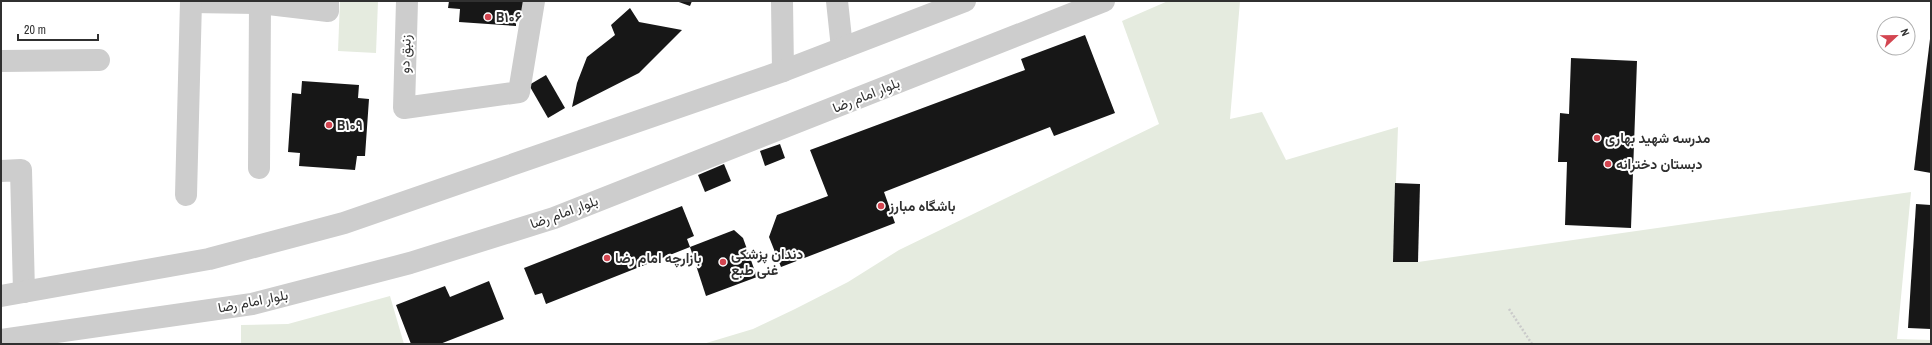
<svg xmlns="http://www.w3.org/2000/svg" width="1932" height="345" viewBox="0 0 1932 345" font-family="'Archivo Narrow',Vazirmatn,sans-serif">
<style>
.green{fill:#e5ebdf}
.building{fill:#171717}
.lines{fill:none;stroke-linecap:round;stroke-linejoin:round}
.path{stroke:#cacaca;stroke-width:2.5;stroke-dasharray:2 2;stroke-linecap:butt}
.minor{stroke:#cdcdcd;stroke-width:22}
.poi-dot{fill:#d34550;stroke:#fff;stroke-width:1.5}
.labels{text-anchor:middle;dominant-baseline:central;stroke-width:4;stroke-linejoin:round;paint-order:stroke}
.poi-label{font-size:14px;font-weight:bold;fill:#303030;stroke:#fff;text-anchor:start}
.street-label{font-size:14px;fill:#303030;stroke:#fff}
</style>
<rect width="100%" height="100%" fill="#fff"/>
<g class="green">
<path d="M340,1H378L376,53L338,51Z"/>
<path d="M1168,1H1240L1230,119L1262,112L1286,160L1398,127L1393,262H1418L1911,192L1897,339L1931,340V344H703L753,329L795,309L848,282L899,250L1159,124L1122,21Z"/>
<path d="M390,296L404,344H241V325L288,324Z"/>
</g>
<g class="building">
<path d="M449,1H526L525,12L516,11V26L459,22L460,9L448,8Z"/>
<path d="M676,1H692L690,6Z"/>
<path d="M630,8L639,22L682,30L639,73L572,107L577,83L587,57L615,35L611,25Z"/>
<path d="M1085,35L1115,113L1054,136L1050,127L884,192L895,223L781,267L769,237L777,215L828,196L810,150L1025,70L1021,59Z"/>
<path d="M1930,39H1931V173L1914,170Z"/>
<path d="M1571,58L1637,61L1631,228L1565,225L1567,162H1558L1560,113L1569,114Z"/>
<path d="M546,75L565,108L548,118L529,85Z"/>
<path d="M302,81L359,85L358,98L369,99L365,156H357L355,170L299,166L300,153L288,152L292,93L301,94Z"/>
<path d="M780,144L785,158L765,166L760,151Z"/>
<path d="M724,164L731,181L705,192L698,175Z"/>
<path d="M1395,183L1420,184L1418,262H1393Z"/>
<path d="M1916,204L1931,205V329L1908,328Z"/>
<path d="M682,206L694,236L687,239L690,247L546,304L542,293L535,295L524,268Z"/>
<path d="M734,230L743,238L757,277L706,296L690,247Z"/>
<path d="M489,281L504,319L440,344H411L396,305L445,286L450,297Z"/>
</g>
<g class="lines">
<path class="path" d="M1509,309L1532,344"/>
<g class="minor">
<path d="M407,1L404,108L519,92L534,1"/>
<path d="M782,1L783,71"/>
<path d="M837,1L842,48"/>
<path d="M191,2L260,3L328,11V1"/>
<path d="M1,61L99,60"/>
<path d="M259,168L260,3"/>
<path d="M1,171L21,170L24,292"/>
<path d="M186,195L191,1"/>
<path d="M1,296L209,259L344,223L783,71L965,1"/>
<path d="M1,340L252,304L410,263L554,218L1104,1"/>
</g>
</g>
<g class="poi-dot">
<circle cx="488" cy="17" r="4"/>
<circle cx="329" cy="125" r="4"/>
<circle cx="1597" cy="138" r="4"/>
<circle cx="1608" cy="164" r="4"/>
<circle cx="881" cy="206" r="4"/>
<circle cx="607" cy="258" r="4"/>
<circle cx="723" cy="262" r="4"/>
</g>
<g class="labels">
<g class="poi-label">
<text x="496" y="17">B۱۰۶</text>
<text x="337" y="125">B۱۰۹</text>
<text x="1605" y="138">مدرسه شهید بهاری</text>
<text x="1616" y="164">دبستان دخترانه</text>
<text x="889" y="206">باشگاه مبارز</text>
<text x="731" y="254">دندان پزشکی<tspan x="731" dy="16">غنی طبع</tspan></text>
<text x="615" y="258">بازارچه امام رضا</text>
</g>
<g class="street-label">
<text transform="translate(405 54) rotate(-88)">زنبق دو</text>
<text transform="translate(866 95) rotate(-22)">بلوار امام رضا</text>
<text transform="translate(564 212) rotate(-20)">بلوار امام رضا</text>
<text transform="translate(253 301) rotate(-11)">بلوار امام رضا</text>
</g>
</g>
<rect width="1932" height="345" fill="none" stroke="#303030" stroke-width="4"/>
<g transform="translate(1896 36) rotate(68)"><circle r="19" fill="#ffffff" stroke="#acacac"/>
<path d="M0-3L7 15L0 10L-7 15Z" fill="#d34550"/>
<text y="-6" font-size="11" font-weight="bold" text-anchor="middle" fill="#303030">N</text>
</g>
<path d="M18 34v6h80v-6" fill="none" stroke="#303030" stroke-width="2"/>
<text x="24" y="34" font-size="12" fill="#303030" stroke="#ffffff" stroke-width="3" paint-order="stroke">20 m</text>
</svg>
